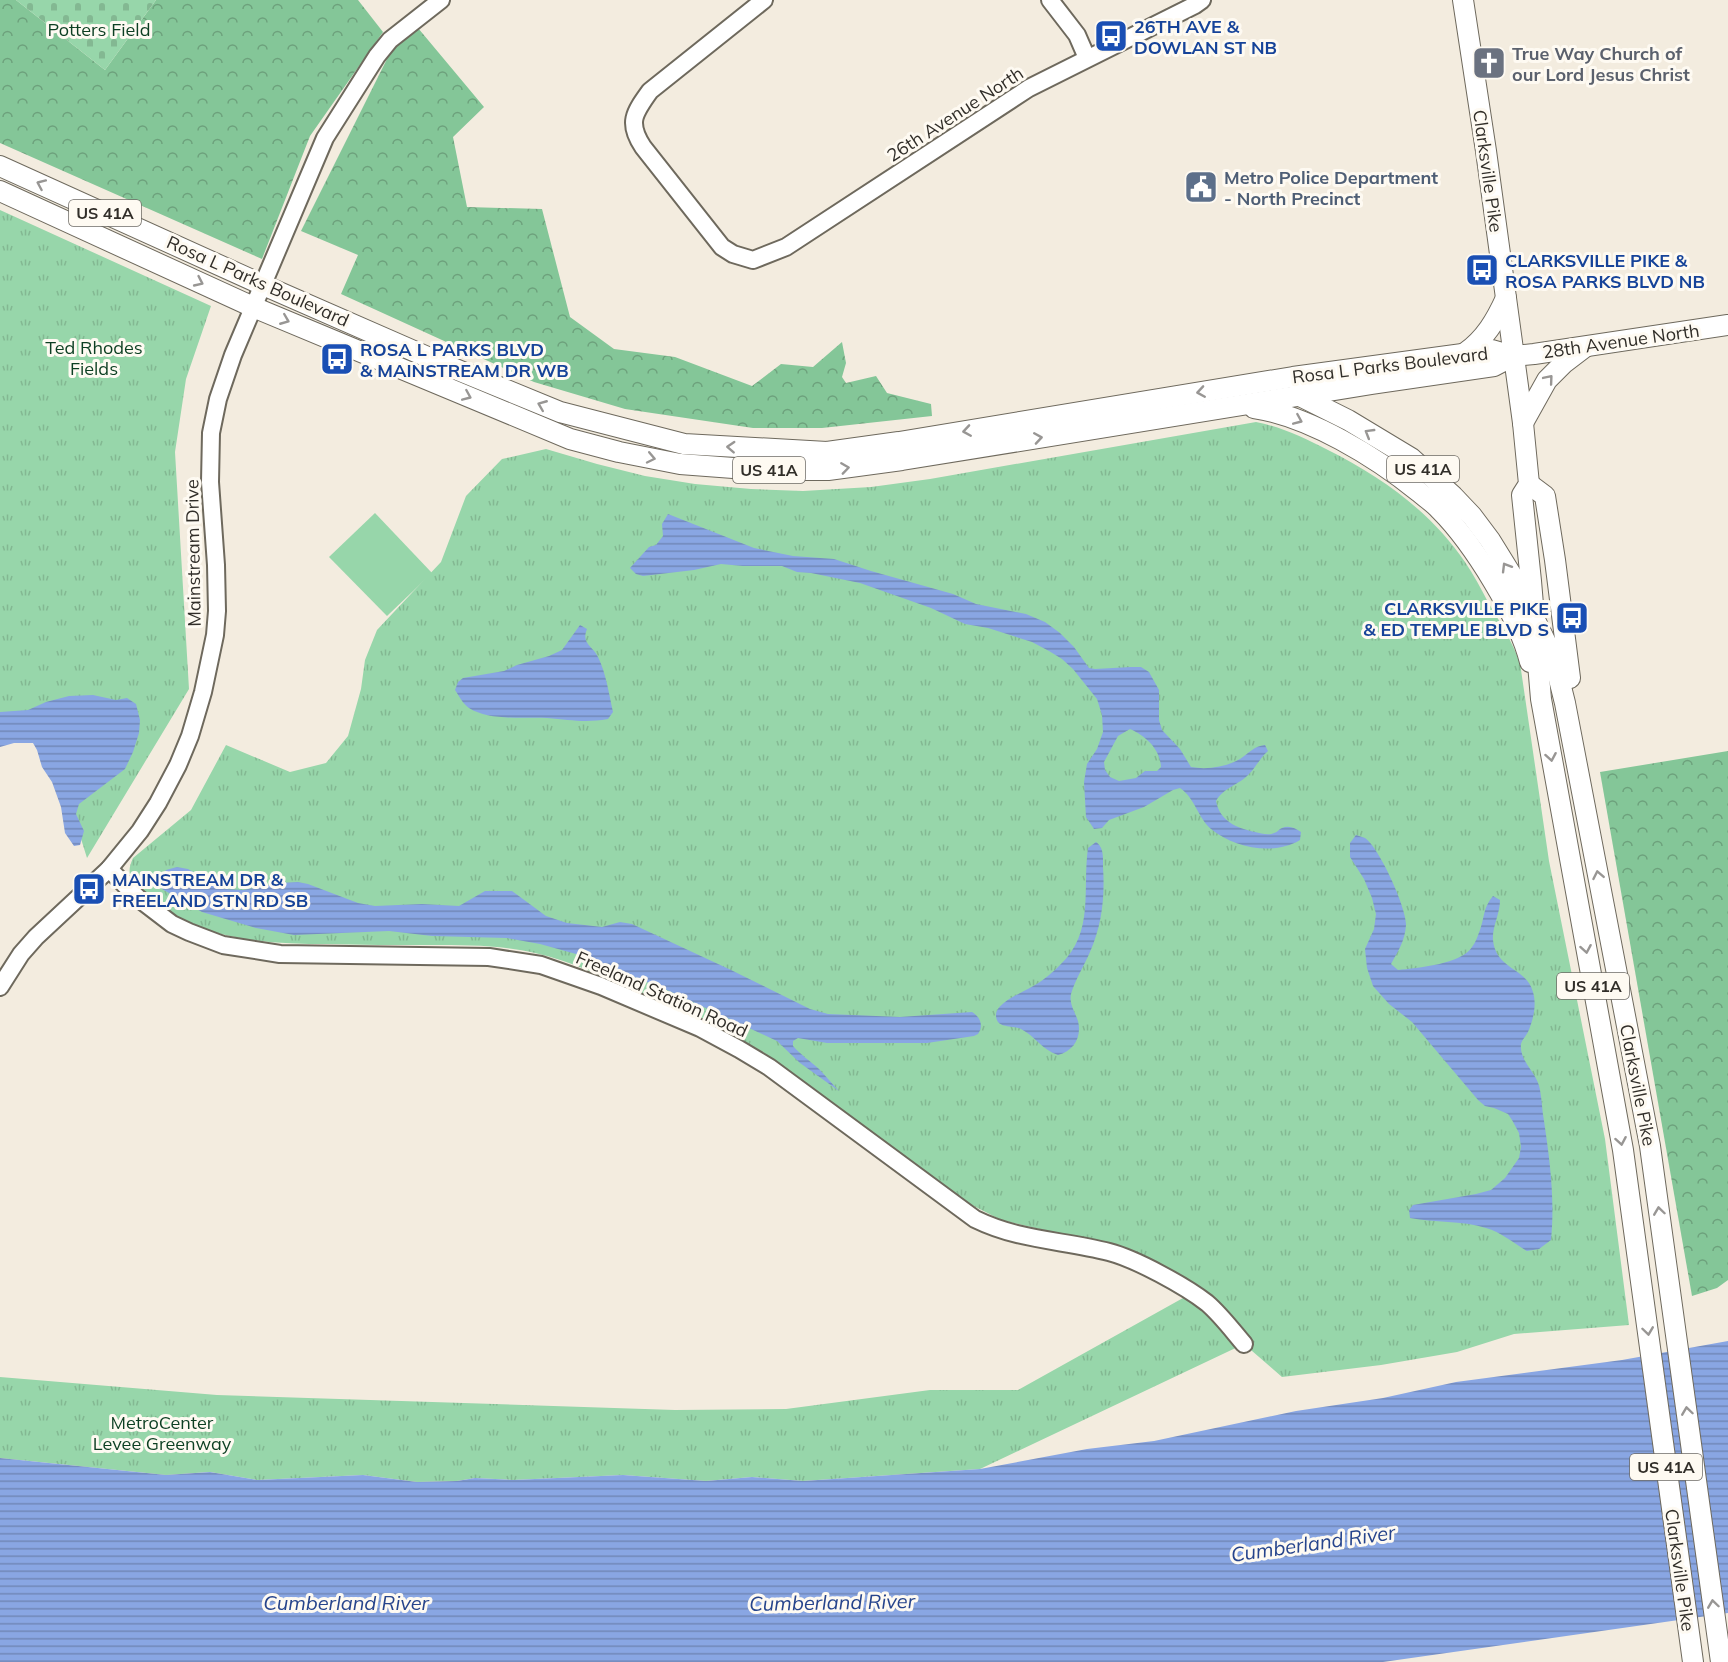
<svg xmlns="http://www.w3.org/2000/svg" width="1728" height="1662" viewBox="0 0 1728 1662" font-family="Mulish,sans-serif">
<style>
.grass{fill:url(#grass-tufts)}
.forest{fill:url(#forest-crowns)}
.cemetery{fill:url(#cemetery-stones)}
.garden{fill:#97d6aa}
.water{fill:url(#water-rules);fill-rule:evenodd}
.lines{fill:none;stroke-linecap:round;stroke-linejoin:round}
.minor-casing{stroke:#6e695d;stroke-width:20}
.major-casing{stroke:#6e695d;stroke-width:22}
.minor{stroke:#fff;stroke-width:16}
.major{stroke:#fff;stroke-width:20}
.oneway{stroke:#989694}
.labels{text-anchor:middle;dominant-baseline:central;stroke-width:6;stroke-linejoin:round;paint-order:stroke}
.shield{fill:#fefaf2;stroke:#6e6b65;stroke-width:1.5}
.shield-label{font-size:16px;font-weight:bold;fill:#312e29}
.transit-label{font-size:18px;font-weight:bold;fill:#164399;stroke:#fefaf2;text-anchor:start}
.park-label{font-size:18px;fill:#0c3f22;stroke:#fefaf2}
.worship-label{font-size:18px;font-weight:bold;fill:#5b616d;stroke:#fefaf2;text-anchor:start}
.street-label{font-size:18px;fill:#312e29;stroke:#fefaf2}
.service-label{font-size:18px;font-weight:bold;fill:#4e5e75;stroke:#fefaf2;text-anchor:start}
.water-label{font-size:20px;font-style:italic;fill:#26448c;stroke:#fefaf2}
</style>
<defs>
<pattern id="grass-tufts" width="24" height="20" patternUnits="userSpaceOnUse" patternTransform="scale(1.5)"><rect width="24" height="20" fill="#97d6aa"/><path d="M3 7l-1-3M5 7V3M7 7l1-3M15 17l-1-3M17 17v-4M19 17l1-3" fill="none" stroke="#83b892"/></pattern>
<pattern id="forest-crowns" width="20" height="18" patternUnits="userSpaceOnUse" patternTransform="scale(1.5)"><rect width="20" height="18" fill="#84c698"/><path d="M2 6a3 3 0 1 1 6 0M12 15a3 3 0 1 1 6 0" fill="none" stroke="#6da17c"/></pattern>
<pattern id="cemetery-stones" width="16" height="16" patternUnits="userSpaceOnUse" patternTransform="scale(1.5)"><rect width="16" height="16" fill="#97d6aa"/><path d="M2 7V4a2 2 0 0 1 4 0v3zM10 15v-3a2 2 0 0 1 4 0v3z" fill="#83b892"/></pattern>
<pattern id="water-rules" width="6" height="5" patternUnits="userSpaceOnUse" patternTransform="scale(1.5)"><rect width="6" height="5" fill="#89a6e3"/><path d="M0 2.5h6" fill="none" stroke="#7188b8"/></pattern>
</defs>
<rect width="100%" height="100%" fill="#f3ecdf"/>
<g class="grass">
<path d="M0,210L211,306L186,379L175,452L189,689L87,858L48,733L0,740Z"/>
<path d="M1256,422C1282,427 1304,438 1328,450C1382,477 1431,512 1465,562C1474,575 1481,589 1488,602C1500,622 1512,641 1520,663L1549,861L1605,1139L1629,1325L1514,1334L1457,1352L1381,1365L1282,1377L1244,1344L980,1469L803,1481L752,1477L706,1481L623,1475L513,1480L475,1478L457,1481L417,1482L363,1475L257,1480L210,1472L166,1475L0,1458V1377L217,1395L675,1410L786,1409L930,1390H1018L1192,1293L1126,1249L1001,1220L968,1203L763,1052C723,1028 680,1010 637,991C604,977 570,961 535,953C501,945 466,945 431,945C396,945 361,945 327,944C263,944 197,940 147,895C134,883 124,877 133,858L191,810L226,745L290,772L326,763L348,736L361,689L365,660L377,630L441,562L466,496L502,459L546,449L597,464L645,476L695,484L751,489L803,491L871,487L930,479Z"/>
</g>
<g class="forest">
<path d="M0,0H16L105,70L156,0H358L383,32L310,136L262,259L0,143Z"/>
<path d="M418,28L484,107L453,137L467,207L542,209L570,317L614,349L675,357L752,386L781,364L813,367L842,342L846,363L842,377L846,383L876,376L887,393L931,404L932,416L822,428H753L625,409L534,382L341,294L358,255L301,231L392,49Z"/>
<path d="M1728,751V1280L1717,1288L1692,1296L1600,772Z"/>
</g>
<path class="cemetery" d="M16,0H156L105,70Z"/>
<path class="garden" d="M375,513L432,573L387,616L329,557Z"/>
<g class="water">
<path d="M668,514L754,548L793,556L834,559L871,571L953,594L976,604L1026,614L1045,622L1060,633L1074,647L1089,668L1095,669L1131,667H1141L1149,672L1159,690V720L1162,730L1180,749L1191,767C1207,770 1226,767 1240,759C1249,753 1254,746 1265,745L1268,751C1260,758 1256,767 1249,774C1239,785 1224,787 1216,801C1220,821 1236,828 1255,832C1261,833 1268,836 1274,833C1278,832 1279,829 1282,828C1289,825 1295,828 1301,832L1300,840C1274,856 1234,848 1211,829C1198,818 1195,798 1180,788L1173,790L1144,807L1109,820L1102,828L1094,829L1086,817L1084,782L1087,764L1097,749L1103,732L1102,715L1097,699L1073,669L1062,659L1049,651L1032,642L988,628L965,624L931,608L860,583L811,573L797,572L782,566H743L721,564L694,570L643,576L636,574L630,568L649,547L656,545L663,536L662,524ZM1130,729C1146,736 1160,749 1161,767L1157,771H1145L1136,778L1119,781L1110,777L1105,770L1104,762L1118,736Z"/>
<path d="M580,625L587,629C581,644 592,645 598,657C606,673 609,694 613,712L608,719C586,723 570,720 547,718C524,717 489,721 469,708C463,704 459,696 455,690L458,682L463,678L504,671L517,665L549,656L562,650Z"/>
<path d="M93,695L116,700L127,698L136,704L140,720L139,733L133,752L125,769L79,804L76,814L84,831L80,845L74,846L65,833L61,807L52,782L42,767L37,750L33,743H14L0,747V712L28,710L46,702L69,696Z"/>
<path d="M1356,835C1359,836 1362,837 1365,838C1379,847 1407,909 1406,925C1405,941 1398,951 1391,964L1398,970C1417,968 1462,964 1472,947C1476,942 1478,935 1480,930C1485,916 1483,908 1493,896L1500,900C1500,914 1492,927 1493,940C1496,970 1526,967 1533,992C1537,1006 1533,1020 1528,1032C1526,1036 1522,1040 1521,1044C1519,1062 1538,1073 1540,1090C1542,1100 1542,1111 1544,1121C1550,1161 1555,1200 1551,1240L1539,1249L1527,1251C1513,1243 1501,1232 1486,1228C1461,1220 1435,1223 1410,1218L1409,1210L1413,1205L1476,1194L1491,1190L1505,1178L1519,1158L1521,1147L1519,1133L1512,1120L1508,1114L1494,1108L1485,1106L1478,1100L1412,1022L1389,1004L1373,986L1367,968L1365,949L1374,929L1376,914L1372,898L1364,879L1350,857V843Z"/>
<path d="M1096,842C1104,847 1103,858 1103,867C1105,897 1102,925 1090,952C1084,966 1075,980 1071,994C1069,1004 1075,1012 1078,1021C1082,1037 1074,1051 1058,1055C1042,1050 1035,1036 1021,1029C1012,1025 996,1029 996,1015C996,1002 1026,991 1035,985C1044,980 1053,972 1060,965C1095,932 1082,890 1088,848Z"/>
<path d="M177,867L188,869L199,875L210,885L226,889L243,890L279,883L298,882L308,884L358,903L375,906L422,904L459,906L485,891H512L546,916L567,923L602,927L620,922L632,924L731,970L810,1009L828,1014L900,1017L972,1012C980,1017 984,1025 978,1034L974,1036L927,1043H827L798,1038L793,1041V1046C801,1055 810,1061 819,1069C826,1076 832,1084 839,1091L800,1063L777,1041L667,990L576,954L540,944L507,938L432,936L389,931L294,935L256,928L202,912L162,889L160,879L166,870Z"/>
<path d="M1728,1341V1613L1383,1662H0V1458L166,1475L210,1472L257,1480L363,1475L417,1482L457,1481L475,1478L513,1480L623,1475L706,1481L752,1477L803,1481L980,1469L1087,1449L1154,1441L1296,1411L1383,1398L1456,1382L1622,1360Z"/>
</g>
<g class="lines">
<defs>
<g id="minor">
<path d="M764,0L650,91C634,113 627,123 643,147L722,247L733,254L753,260L786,247L1029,88L1195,5L1202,0"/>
<path d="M1050,0L1077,35L1087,58"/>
<path d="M109,869L138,898L172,924L189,932L223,945L280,954L489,957L541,965L601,986L700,1028L739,1049L769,1067L975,1219C1020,1241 1063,1240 1109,1252C1136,1259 1185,1286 1207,1303C1221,1315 1232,1330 1244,1344"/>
<path d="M0,987L21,954L36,937L109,869L140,831L158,803L178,765L190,736L203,692L215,635L217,611L216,565L210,482L211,433L218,399L233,355L325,138L377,56L390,40L441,0"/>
</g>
<g id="major">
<path d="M1463,0L1486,151L1523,423L1529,484L1522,495L1531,581L1541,699L1623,1150L1693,1662"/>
<path d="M0,166L263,285L448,366L560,412L684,444L827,452L899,442L1293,377L1492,350L1513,356L1534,354L1728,325"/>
<path d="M0,191L253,307L570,439L619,452L680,464L760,470H828L902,460L1372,384L1494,366L1513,356"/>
<path d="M1465,353C1485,339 1496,320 1506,298"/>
<path d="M1298,395L1348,420L1411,458L1453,496L1472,516L1490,540L1511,574L1534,618L1554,659L1565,703L1650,1146L1721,1662"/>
<path d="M1254,408C1309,416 1376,457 1419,492C1426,498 1434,503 1440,510C1473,543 1519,617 1530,662"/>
<path d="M1523,423L1547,380L1564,363L1585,347"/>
<path d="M1529,484L1545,496L1555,560L1570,678"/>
</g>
</defs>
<use href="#minor" class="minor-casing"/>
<use href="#major" class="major-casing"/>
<use href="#minor" class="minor"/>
<use href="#major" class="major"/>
</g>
<defs><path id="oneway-chevron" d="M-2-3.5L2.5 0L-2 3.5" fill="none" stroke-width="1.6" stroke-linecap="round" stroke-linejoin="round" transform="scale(1.5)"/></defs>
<g class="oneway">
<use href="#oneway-chevron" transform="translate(41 184) rotate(-156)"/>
<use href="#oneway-chevron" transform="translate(199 282) rotate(25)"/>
<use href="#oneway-chevron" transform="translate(285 320) rotate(22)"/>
<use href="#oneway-chevron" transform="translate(1549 379) rotate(-50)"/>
<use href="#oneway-chevron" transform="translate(1201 392) rotate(171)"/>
<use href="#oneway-chevron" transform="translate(467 396) rotate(23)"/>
<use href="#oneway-chevron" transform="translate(542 405) rotate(-158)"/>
<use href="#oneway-chevron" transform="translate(1298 420) rotate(23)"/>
<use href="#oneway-chevron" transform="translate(967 431) rotate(171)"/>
<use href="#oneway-chevron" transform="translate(1369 433) rotate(-149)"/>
<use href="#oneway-chevron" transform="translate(1038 438) rotate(-9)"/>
<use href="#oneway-chevron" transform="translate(731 447) rotate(-177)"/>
<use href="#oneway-chevron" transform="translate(651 458) rotate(12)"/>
<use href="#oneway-chevron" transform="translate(845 468) rotate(-8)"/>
<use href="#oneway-chevron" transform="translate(1506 567) rotate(-121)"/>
<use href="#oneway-chevron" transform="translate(1551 757) rotate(80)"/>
<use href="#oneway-chevron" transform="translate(1598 875) rotate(-101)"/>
<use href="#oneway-chevron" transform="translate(1586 949) rotate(80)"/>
<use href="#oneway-chevron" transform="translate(1621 1141) rotate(80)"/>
<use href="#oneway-chevron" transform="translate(1659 1211) rotate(-98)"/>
<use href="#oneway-chevron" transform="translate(1648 1331) rotate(82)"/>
<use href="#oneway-chevron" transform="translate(1687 1411) rotate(-98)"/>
<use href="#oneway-chevron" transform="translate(1713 1604) rotate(-98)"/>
</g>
<defs>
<symbol id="bus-square" viewBox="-11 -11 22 22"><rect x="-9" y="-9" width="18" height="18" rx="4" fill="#1a4fb4" stroke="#fefaf2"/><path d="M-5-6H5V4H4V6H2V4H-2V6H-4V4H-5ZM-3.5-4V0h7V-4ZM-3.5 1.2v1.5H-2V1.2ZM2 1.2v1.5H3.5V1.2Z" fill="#fff"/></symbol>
<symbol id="church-square" viewBox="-11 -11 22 22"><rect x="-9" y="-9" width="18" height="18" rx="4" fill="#6b7280" stroke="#fefaf2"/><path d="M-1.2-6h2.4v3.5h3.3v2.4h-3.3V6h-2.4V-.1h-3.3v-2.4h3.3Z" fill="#fff"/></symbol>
<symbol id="civic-square" viewBox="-11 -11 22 22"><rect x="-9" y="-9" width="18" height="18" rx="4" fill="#5c6f8a" stroke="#fefaf2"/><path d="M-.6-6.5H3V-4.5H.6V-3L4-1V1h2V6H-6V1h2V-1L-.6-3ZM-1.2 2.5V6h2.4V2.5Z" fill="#fff"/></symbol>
</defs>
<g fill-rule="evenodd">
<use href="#bus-square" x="1092" y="17" width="38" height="38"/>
<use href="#church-square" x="1470" y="44" width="38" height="38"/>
<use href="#civic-square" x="1182" y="168" width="38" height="38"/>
<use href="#bus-square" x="1463" y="251" width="38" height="38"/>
<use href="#bus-square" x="318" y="340" width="38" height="38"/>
<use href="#bus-square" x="1553" y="599" width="38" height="38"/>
<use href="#bus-square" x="70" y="870" width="38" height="38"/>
</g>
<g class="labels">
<g class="shield">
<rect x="69" y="200" width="72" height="26" rx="4.5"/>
<rect x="1387" y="456" width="72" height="26" rx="4.5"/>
<rect x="733" y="457" width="72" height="26" rx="4.5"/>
<rect x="1557" y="973" width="72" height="26" rx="4.5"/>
<rect x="1630" y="1454" width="72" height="26" rx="4.5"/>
</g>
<g class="shield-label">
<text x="105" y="213">US 41A</text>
<text x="1423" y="469">US 41A</text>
<text x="769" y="470">US 41A</text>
<text x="1593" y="986">US 41A</text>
<text x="1666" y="1467">US 41A</text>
</g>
<g class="transit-label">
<text x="1134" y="26">26TH AVE &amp;<tspan x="1134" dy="21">DOWLAN ST NB</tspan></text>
<text x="1505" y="260">CLARKSVILLE PIKE &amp;<tspan x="1505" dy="21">ROSA PARKS BLVD NB</tspan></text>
<text x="360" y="349">ROSA L PARKS BLVD<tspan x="360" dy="21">&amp; MAINSTREAM DR WB</tspan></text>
<text x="1549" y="608" text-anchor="end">CLARKSVILLE PIKE<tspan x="1549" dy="21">&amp; ED TEMPLE BLVD S</tspan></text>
<text x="112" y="879">MAINSTREAM DR &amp;<tspan x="112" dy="21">FREELAND STN RD SB</tspan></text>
</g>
<g class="park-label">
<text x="99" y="29">Potters Field</text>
<text x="94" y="347">Ted Rhodes<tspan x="94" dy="21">Fields</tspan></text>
<text x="162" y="1422">MetroCenter<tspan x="162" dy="21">Levee Greenway</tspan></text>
</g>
<g class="worship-label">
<text x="1512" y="53">True Way Church of<tspan x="1512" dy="21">our Lord Jesus Christ</tspan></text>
</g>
<g class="street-label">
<text transform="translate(955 114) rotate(-33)">26th Avenue North</text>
<text transform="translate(1488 171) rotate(82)">Clarksville Pike</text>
<text transform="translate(258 281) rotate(24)">Rosa L Parks Boulevard</text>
<text transform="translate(1621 341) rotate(-8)">28th Avenue North</text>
<text transform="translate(1390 365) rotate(-7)">Rosa L Parks Boulevard</text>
<text transform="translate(193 553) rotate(-91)">Mainstream Drive</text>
<text transform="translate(662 994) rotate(24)">Freeland Station Road</text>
<text transform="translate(1638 1085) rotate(79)">Clarksville Pike</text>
<text transform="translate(1680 1570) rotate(82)">Clarksville Pike</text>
</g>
<g class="service-label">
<text x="1224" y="177">Metro Police Department<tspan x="1224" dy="21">- North Precinct</tspan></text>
</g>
<g class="water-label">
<text transform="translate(1313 1543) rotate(-8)">Cumberland River</text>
<text x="346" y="1602">Cumberland River</text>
<text transform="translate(832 1602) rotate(-1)">Cumberland River</text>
</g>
</g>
</svg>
